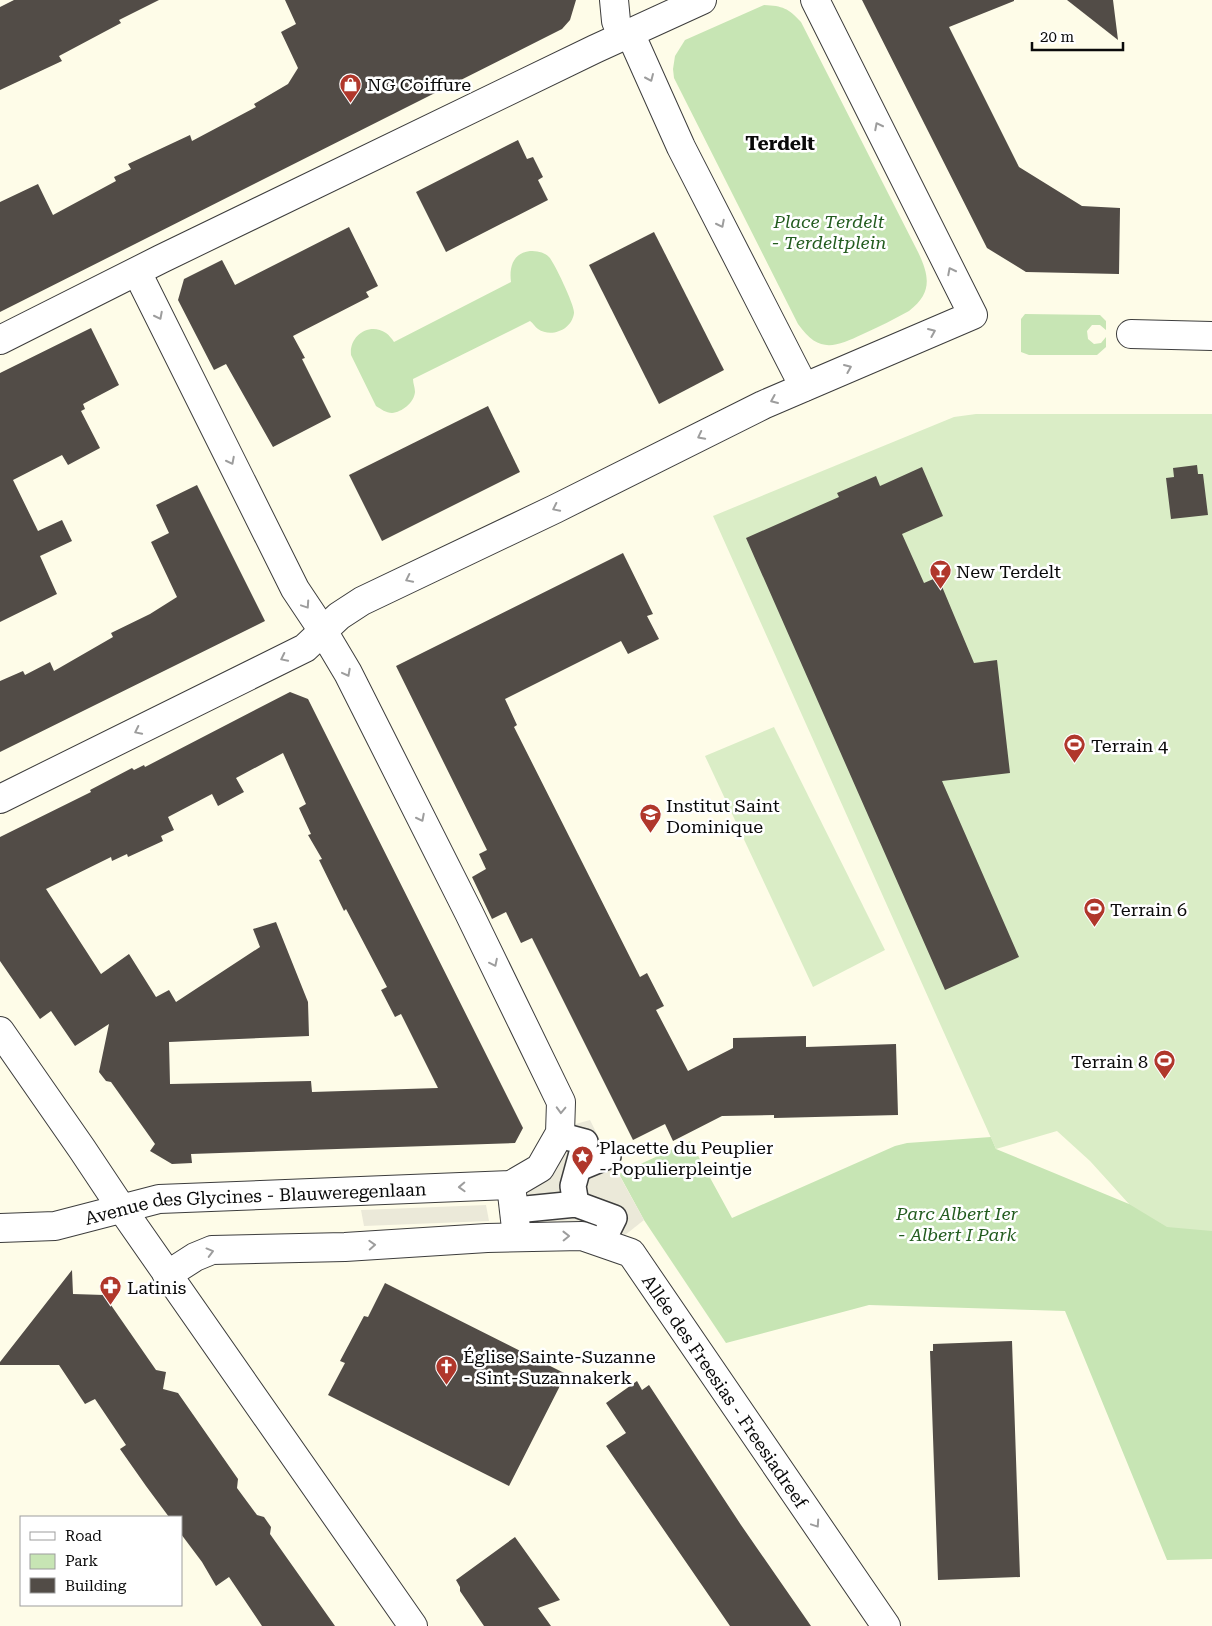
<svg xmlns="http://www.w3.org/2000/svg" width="1212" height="1626" viewBox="0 0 1212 1626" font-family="'Roboto Serif',serif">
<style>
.green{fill:#c7e5b4}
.pitch{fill:#daedc6}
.plaza{fill:#ebe9d9}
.building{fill:#524c47;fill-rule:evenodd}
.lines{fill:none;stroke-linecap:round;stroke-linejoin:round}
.pedestrian-casing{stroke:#3d3d3d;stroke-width:28}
.minor-casing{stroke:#3d3d3d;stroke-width:30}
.pedestrian{stroke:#fff;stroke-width:25}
.minor{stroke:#fff;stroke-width:28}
.oneway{stroke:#9d9d9d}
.labels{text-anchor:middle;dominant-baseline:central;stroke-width:5;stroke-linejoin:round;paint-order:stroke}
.poi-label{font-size:18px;fill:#0a0a0a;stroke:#fff;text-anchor:start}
.park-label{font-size:18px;font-style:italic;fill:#235c1f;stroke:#fff}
.street-label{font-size:18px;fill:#0a0a0a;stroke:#fff}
.neighbourhood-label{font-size:19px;font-weight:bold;fill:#0a0a0a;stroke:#fff}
</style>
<rect width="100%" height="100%" fill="#fefce8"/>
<g class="green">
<path d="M764,5C783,6 788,8 801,22L918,252C930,277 932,293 909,311C894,319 879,327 863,334C835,347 819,354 798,324L674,78L673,69L675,56L685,40Z"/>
<path d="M530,251C537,251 544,252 549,257C554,262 575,306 574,313C572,330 551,338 538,329C535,327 533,323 530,321L413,379C413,383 415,388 415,392C414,403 402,412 392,413C386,413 381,409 376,406L351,355C349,336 369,322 386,333C389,335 392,339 394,342L511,282C509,267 513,253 530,251Z"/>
<path d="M1025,314L1100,315L1106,321V330L1100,325H1092L1087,331L1088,339L1094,344L1101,343L1106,337V347L1097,355H1029L1021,352V319Z"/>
<path d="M991,1137L996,1149L1129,1204L1212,1211V1559L1167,1560L1065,1311L869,1305L726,1343L644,1220L619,1174L690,1141L732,1218L895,1146L907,1143Z"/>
</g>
<g class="pitch">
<path d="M976,414H1212V1231L1167,1227L1129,1204L1090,1161L1057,1131L996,1149L713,516L954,417Z"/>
<path d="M774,727L885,950L813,987L705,756Z"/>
</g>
<g class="plaza">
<path d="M590,1120L602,1144L644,1220L625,1235L609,1228L586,1226L525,1229L523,1191L572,1125Z"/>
<path d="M486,1205L489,1221L364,1226L361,1210Z"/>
</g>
<g class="building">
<path d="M14,0H159L119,20L121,23L59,56L62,61L0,90V7Z"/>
<path d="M285,0H576L570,20L562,29L0,312V202L38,184L53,215L116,181L114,177L131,169L128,164L190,135L192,141L256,107L254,104L288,84L298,68L281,32L296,24Z"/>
<path d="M862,0H1014V1L949,27L1019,167L1082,206L1120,208L1119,274L1026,272L987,248Z"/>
<path d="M1067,0H1113L1118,40Z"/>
<path d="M518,140L527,159L533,157L543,177L538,180L548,200L446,252L416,192Z"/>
<path d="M349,227L378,286L366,292L369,297L293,336L305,358L302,359L331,417L273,447L226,364L214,370L178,300L184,279L222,260L235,285Z"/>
<path d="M654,232L724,370L659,404L589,265Z"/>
<path d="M91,328L119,385L83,404L85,409L81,411L100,448L68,465L62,455L13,480L38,531L62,520L72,541L40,556L57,594L0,622V373Z"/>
<path d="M488,406L520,472L382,541L349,475Z"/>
<path d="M1197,465L1198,474H1203L1208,515L1171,519L1166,478L1174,477L1173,468Z"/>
<path d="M922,467L943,516L902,534L924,583L938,577L974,663L997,660L1010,773L942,781L1019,957L945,990L746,538L839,497L837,493L876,476L880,486Z"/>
<path d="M197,485L265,621L0,752V681L23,671L25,675L50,662L54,671L113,637L111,633L150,614L177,597L151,542L169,533L156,505Z"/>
<path d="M623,553L653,614L647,616L659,639L628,654L621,641L505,699L517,725L514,727L640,977L647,973L664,1006L656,1010L688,1071L733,1048V1038L806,1036V1047L896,1044L898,1115L774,1118V1115L722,1116L673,1141L665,1124L633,1140L532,938L521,943L506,912L492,919L472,877L486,869L479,854L487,850L396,666Z"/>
<path d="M290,692L308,699L523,1128L515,1143L191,1154L192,1163L172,1164L150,1151L155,1144L111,1082L106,1081L99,1072L109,1024L75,1046L51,1011L40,1019L0,961V837L91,792L90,790L132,768L134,770L144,765L145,767ZM283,753L306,804L299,808L311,834L308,835L322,859L319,860L344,911L346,909L387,987L381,990L395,1017L401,1014L438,1088L312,1092L311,1081L170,1084L169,1042L309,1036L308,1002L276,922L253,929L260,947L176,1002L169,990L156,997L129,954L101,974L46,889L111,857L112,861L127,854L128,857L163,841L161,836L174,830L168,817L212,794L218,806L244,792L236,778Z"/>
<path d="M72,1270L73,1294L104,1295L156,1370L166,1372L163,1389L178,1393L238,1479L237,1488L257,1515L264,1517L271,1527L270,1534L335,1626H262L229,1577L216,1586L202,1562L181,1534V1517H169L146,1486L120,1449L126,1445L95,1399L85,1404L59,1365H0V1362Z"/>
<path d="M385,1283L566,1374L509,1486L328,1395L345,1363L340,1361L364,1316L368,1317Z"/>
<path d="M1012,1341L1020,1577L938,1580L930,1351H933V1344Z"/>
<path d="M637,1381L642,1390L649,1385L741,1525L811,1626H730L606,1446L626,1433L606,1403Z"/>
<path d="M515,1537L560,1600L538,1608L551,1626H484L460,1591V1587L456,1580Z"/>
</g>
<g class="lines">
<defs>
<g id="pedestrian">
<path d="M570,1138L585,1142L573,1186L576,1204"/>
<path d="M579,1168L608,1156"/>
<path d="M526,1209L576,1204L614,1218L609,1228"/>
</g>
<g id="minor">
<path d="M614,0L616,21L622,37"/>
<path d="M630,33L681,147L804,387"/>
<path d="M1131,334L1212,336"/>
<path d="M0,340L161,259L595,49L702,0"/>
<path d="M0,799L305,648L339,616L362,601L555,509L763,405L973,315L815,0"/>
<path d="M0,1031L82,1149L122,1209L413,1626"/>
<path d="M511,1185L517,1237"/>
<path id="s1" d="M0,1228L55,1226L159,1199L511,1185L540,1168L560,1133L561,1102L469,913L348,673L323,631L295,589L137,272"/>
<path id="s2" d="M167,1275L195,1257L212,1250L345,1247L487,1238L582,1236L631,1253L886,1626"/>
</g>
</defs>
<use href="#pedestrian" class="pedestrian-casing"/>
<use href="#minor" class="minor-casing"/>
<use href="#pedestrian" class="pedestrian"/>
<use href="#minor" class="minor"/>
</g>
<defs><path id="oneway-chevron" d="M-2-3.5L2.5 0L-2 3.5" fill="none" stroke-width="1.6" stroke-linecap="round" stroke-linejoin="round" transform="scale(1.25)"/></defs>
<g class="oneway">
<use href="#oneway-chevron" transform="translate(650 78) rotate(66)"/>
<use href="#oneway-chevron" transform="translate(878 126) rotate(-117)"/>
<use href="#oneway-chevron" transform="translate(721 224) rotate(63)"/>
<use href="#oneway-chevron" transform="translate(951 271) rotate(-117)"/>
<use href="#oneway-chevron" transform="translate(159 316) rotate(63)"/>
<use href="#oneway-chevron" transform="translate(932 332) rotate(-23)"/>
<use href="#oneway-chevron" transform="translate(848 368) rotate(-23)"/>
<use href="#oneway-chevron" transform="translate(774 400) rotate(157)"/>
<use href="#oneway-chevron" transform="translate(701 436) rotate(153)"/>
<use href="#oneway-chevron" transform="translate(231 461) rotate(63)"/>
<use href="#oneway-chevron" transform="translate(556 508) rotate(154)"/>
<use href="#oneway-chevron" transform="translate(409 579) rotate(154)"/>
<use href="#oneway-chevron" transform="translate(306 605) rotate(56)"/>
<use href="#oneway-chevron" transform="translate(284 658) rotate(154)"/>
<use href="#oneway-chevron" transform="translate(347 673) rotate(62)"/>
<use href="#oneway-chevron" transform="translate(138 731) rotate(154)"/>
<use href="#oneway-chevron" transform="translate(421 818) rotate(63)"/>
<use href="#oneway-chevron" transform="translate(494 963) rotate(64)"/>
<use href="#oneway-chevron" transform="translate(561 1110) rotate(92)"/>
<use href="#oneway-chevron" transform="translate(462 1187) rotate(178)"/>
<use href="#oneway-chevron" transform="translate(566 1236) rotate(-1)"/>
<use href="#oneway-chevron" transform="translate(372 1245) rotate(-3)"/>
<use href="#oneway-chevron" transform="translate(210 1252) rotate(-15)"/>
<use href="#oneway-chevron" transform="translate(816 1524) rotate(56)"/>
</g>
<defs>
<symbol id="shop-pin" viewBox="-11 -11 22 30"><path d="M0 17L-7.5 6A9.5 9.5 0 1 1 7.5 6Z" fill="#b0372b" stroke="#fff"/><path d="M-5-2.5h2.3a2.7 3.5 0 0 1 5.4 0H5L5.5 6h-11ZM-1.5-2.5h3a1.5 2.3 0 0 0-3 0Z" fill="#fff"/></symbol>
<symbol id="bar-pin" viewBox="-11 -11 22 30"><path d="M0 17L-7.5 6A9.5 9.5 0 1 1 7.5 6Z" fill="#b0372b" stroke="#fff"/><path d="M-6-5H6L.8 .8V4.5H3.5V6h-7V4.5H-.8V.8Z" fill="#fff"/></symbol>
<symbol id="stadium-pin" viewBox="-11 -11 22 30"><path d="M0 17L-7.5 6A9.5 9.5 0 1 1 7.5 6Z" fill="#b0372b" stroke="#fff"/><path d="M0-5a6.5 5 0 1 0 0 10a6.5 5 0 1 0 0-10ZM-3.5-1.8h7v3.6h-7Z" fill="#fff"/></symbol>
<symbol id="school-pin" viewBox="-11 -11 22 30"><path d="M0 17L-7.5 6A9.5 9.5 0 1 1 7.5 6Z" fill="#b0372b" stroke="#fff"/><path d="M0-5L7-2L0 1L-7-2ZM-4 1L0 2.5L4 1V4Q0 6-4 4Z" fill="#fff"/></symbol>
<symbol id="sight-pin" viewBox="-11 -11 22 30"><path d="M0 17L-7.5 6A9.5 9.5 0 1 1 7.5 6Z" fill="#b0372b" stroke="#fff"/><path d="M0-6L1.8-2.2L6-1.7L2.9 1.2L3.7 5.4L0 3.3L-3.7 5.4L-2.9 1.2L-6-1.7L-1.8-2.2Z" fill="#fff"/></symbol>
<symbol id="pharmacy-pin" viewBox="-11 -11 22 30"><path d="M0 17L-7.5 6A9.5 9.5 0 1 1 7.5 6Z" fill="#b0372b" stroke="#fff"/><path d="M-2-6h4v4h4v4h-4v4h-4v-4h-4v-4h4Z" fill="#fff"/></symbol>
<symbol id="church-pin" viewBox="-11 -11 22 30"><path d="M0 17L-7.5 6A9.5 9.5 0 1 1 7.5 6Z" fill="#b0372b" stroke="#fff"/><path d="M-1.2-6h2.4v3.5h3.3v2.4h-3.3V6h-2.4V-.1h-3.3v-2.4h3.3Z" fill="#fff"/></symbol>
</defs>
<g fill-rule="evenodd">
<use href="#shop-pin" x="338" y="72" width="25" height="34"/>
<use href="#bar-pin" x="928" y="558" width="25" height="34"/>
<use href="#stadium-pin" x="1062" y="732" width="25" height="34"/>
<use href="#school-pin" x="638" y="802" width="25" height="34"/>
<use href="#stadium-pin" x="1082" y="896" width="25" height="34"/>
<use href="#stadium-pin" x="1152" y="1048" width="25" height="34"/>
<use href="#sight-pin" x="570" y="1144" width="25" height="34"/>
<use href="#pharmacy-pin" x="98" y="1274" width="25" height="34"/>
<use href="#church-pin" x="434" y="1354" width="25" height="34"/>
</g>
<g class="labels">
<g class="poi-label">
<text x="367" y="84">NG Coiffure</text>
<text x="956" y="571">New Terdelt</text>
<text x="1091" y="745">Terrain 4</text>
<text x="666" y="805">Institut Saint<tspan x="666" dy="21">Dominique</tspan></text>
<text x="1110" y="909">Terrain 6</text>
<text x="1148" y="1061" text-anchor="end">Terrain 8</text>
<text x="599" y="1147">Placette du Peuplier<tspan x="599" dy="21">- Populierpleintje</tspan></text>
<text x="127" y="1287">Latinis</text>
<text x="463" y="1356">Église Sainte-Suzanne<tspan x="463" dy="21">- Sint-Suzannakerk</tspan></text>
</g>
<g class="park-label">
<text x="829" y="221">Place Terdelt<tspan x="829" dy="21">- Terdeltplein</tspan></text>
<text x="957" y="1213">Parc Albert Ier<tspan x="957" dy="21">- Albert I Park</tspan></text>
</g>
<g class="street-label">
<text stroke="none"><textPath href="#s1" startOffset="258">Avenue des Glycines - Blauweregenlaan</textPath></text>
<text stroke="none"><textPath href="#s2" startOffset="641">Allée des Freesias - Freesiadreef</textPath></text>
</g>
<g class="neighbourhood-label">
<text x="780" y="143">Terdelt</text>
</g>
</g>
<rect x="20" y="1516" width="162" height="90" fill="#ffffff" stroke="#9d9d9d"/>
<rect x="30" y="1532" width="25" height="8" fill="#ffffff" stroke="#9d9d9d"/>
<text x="65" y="1541" font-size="15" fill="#0a0a0a">Road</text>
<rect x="30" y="1554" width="25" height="15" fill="#c7e5b4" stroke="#9d9d9d"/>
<text x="65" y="1566" font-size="15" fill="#0a0a0a">Park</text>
<rect x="30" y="1578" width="25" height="15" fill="#524c47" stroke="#9d9d9d"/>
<text x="65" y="1591" font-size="15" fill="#0a0a0a">Building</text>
<path d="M1032 42v8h91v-8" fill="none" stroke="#0a0a0a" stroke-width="2.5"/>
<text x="1040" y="42" font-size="15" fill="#0a0a0a" stroke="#ffffff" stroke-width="4" paint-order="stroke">20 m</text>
</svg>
